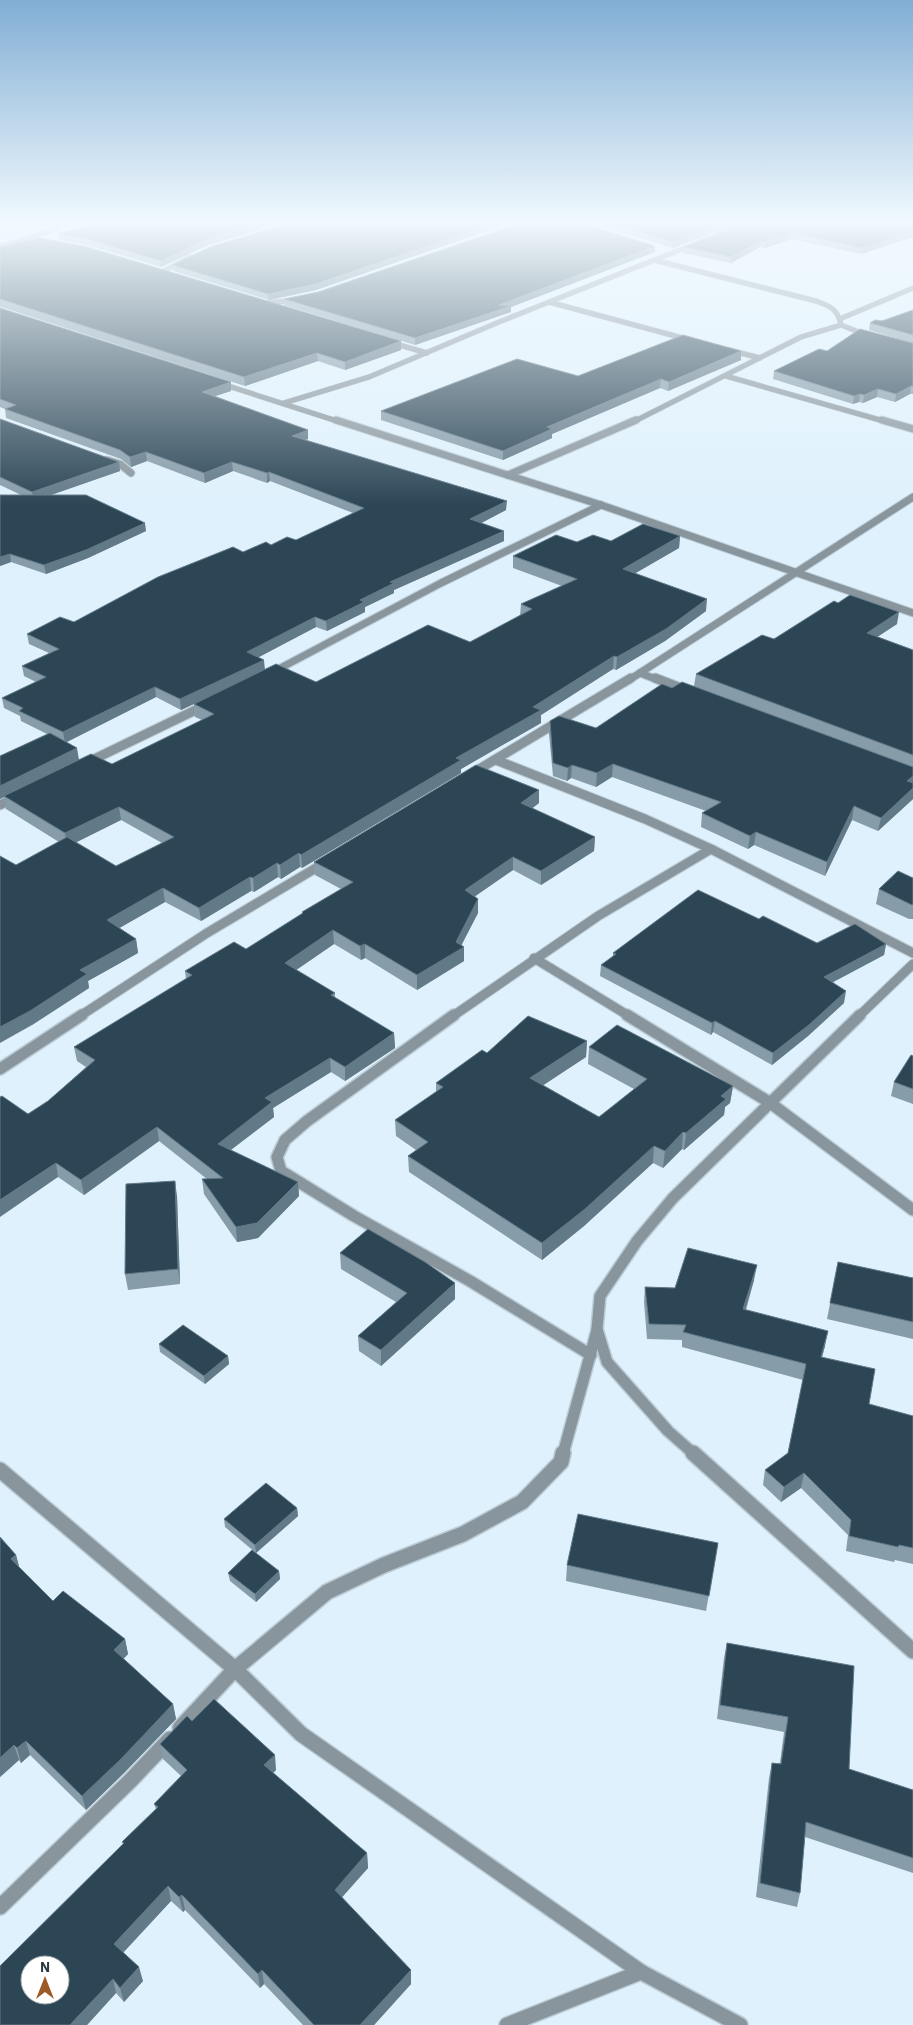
<svg xmlns="http://www.w3.org/2000/svg" width="913" height="2025" viewBox="0 0 913 2025" font-family="'IBM Plex Sans',sans-serif">
<style>
.lines{fill:none;stroke-linecap:round;stroke-linejoin:round}
.street-far4-casing{stroke:#bbccd6;stroke-width:6}
.street-far3-casing{stroke:#bbccd6;stroke-width:9}
.street-far2-casing{stroke:#bbccd6;stroke-width:11}
.street-far1-casing{stroke:#bbccd6;stroke-width:14}
.street-casing{stroke:#bbccd6;stroke-width:18}
.street-far4{stroke:#89959d;stroke-width:5}
.street-far3{stroke:#89959d;stroke-width:7}
.street-far2{stroke:#89959d;stroke-width:9}
.street-far1{stroke:#89959d;stroke-width:11}
.street{stroke:#89959d;stroke-width:15}
.wall{fill:#869ca9;fill-rule:evenodd}
.shaded-wall{fill:#627988}
.building{fill:#2c4656;stroke:#627988;fill-rule:evenodd}
</style>
<rect width="100%" height="100%" fill="#dff1fc"/>
<g class="lines">
<defs>
<g id="street-far4">
<path d="M26,239L44,242"/>
<path d="M0,247L56,229L61,226L58,223"/>
<path d="M654,260L816,301C830,306 838,309 841,325L869,336"/>
<path d="M162,272L190,257"/>
<path d="M549,302L690,340"/>
<path d="M266,303L297,300"/>
<path d="M842,318L913,288"/>
<path d="M389,342L427,353"/>
<path d="M729,350L760,358"/>
<path d="M726,376L887,422"/>
<path d="M219,383L340,422"/>
<path d="M284,403L369,377L499,322L747,223"/>
<path d="M633,422L801,337L841,325"/>
</g>
<g id="street-far3">
<path d="M336,420L601,505L913,613"/>
<path d="M882,420L913,429"/>
<path d="M107,460L120,464L131,473"/>
<path d="M508,475L636,420"/>
<path d="M273,672L441,583L601,505"/>
<path d="M640,673L658,680"/>
<path d="M629,680L913,497"/>
</g>
<g id="street-far2">
<path d="M655,678L686,690"/>
<path d="M496,760L645,819L711,849L913,953"/>
<path d="M86,763L206,705"/>
<path d="M471,774L631,678"/>
<path d="M0,805L17,797"/>
<path d="M534,958L629,1016"/>
<path d="M80,1016L207,933L326,862"/>
<path d="M453,1016L598,916L711,849"/>
<path d="M859,1016L913,964"/>
</g>
<g id="street-far1">
<path d="M454,1015L307,1121L285,1140L277,1157L281,1171L354,1216L470,1281L591,1355"/>
<path d="M627,1015L769,1102L913,1210"/>
<path d="M0,1069L82,1015"/>
<path d="M563,1454L597,1330"/>
<path d="M694,1454L668,1431L607,1362L597,1329L600,1296L637,1241L673,1198L860,1015"/>
</g>
<g id="street">
<path d="M693,1453L913,1651"/>
<path d="M0,1470L235,1669L301,1734L641,1972L740,2025"/>
<path d="M180,1728L235,1669L327,1592L384,1565L463,1534L522,1502L561,1462L563,1453"/>
<path d="M0,1907L131,1780L170,1739"/>
<path d="M507,2025L641,1972"/>
</g>
</defs>
<use href="#street-far4" class="street-far4-casing"/>
<use href="#street-far3" class="street-far3-casing"/>
<use href="#street-far2" class="street-far2-casing"/>
<use href="#street-far1" class="street-far1-casing"/>
<use href="#street" class="street-casing"/>
<use href="#street-far4" class="street-far4"/>
<use href="#street-far3" class="street-far3"/>
<use href="#street-far2" class="street-far2"/>
<use href="#street-far1" class="street-far1"/>
<use href="#street" class="street"/>
</g>
<g class="wall">
<path d="M96,223H282L208,245L161,267L87,245L59,240L58,234Z"/>
<path d="M289,223H510L316,290L269,300L173,271L172,265Z"/>
<path d="M586,223H738L673,248L593,224Z"/>
<path d="M746,223H913L861,254L792,239L765,248L760,247L731,263L683,253V247Z"/>
<path d="M655,246V252L511,307V312L415,345L284,305V299L318,292Z"/>
<path d="M0,247L401,341V350L345,370L318,361L245,386L1,307L0,308Z"/>
<path d="M0,308L231,391L215,396L308,430V439L305,440L506,510L481,523L504,541L394,590V593L365,607V612L327,631L316,627L258,657L265,669L316,682L470,642L520,616L521,604L562,586L513,568V556L577,542L611,541L680,536L679,548L635,573L706,611L665,641L616,670L613,669L541,715V723L461,769V773L302,868L300,867L281,879L278,877L254,892L251,891L201,921L165,902L119,928L136,939L138,953L88,981L89,988L32,1025L16,865L59,842L6,809L4,797L0,799V756L47,734L21,721L20,716L4,708L2,698L36,682L24,676L22,666L49,653L29,644L27,634L74,622L243,552L271,545L296,540L353,513L270,481L267,483L233,471L205,483L147,461L131,467L121,459L6,418L5,409L0,407ZM156,697L181,710L200,701L194,704L195,717L202,720L112,764L79,759L66,742ZM121,820L162,843L116,866L76,842Z"/>
<path d="M913,310V343L869,330L870,323L882,321Z"/>
<path d="M913,343V394H910L895,402L877,397L863,403L859,402L853,404L773,379L774,371L827,351Z"/>
<path d="M741,360L668,391L660,388L552,434V438L503,460L381,420V411L578,376Z"/>
<path d="M0,419L119,462L120,471L50,495L146,531L88,558L46,574L11,562L0,566L21,495L0,485Z"/>
<path d="M897,624L877,637L913,650V799L878,831L852,820L825,876L754,845L748,849L701,827L702,813L706,811L612,777L596,787L571,778L567,781L553,776L549,734L550,721L596,728L672,688L694,686L696,674L774,639Z"/>
<path d="M539,790V803L532,808L595,837L594,851L541,885L513,870L475,896L478,899V913L461,945L464,947V961L417,990L365,958L361,960L334,944L296,970L335,993V998L394,1033L395,1048L345,1081L331,1072L273,1108L274,1117L231,1150L298,1182L299,1196L258,1238L237,1242L204,1194L202,1179H207L159,1141L84,1195L58,1177L28,1114L48,1101L86,1067L77,1061L74,1047L186,979L185,971L246,949L302,914V912L341,889L315,875L314,862Z"/>
<path d="M913,878V919H909L876,904L879,889Z"/>
<path d="M759,919L817,943L886,944L884,955L833,982L844,1003L808,1036L772,1065L713,1032L711,1035L600,976L601,965L613,957V953Z"/>
<path d="M587,1041L586,1057L543,1085L599,1117L634,1089L588,1064L589,1047L733,1086L730,1103L725,1107L724,1115L684,1150L682,1149L663,1168L653,1163L584,1226L542,1260L409,1172L408,1156L416,1150L396,1136L395,1120L436,1092V1083L487,1053Z"/>
<path d="M913,1056V1104L891,1096L894,1082Z"/>
<path d="M177,1196L180,1284L128,1290L125,1274Z"/>
<path d="M340,1253L455,1283V1299L381,1366L359,1351L358,1336L396,1302L341,1269Z"/>
<path d="M838,1262L913,1278V1339L827,1319Z"/>
<path d="M754,1280L746,1310L825,1346L822,1357L869,1404L913,1416V1564L895,1560L894,1562L846,1551L848,1535L801,1488L781,1502L763,1485L765,1470L788,1453L803,1380L682,1347V1340L647,1339L644,1302L645,1287L675,1288Z"/>
<path d="M159,1344L228,1356L229,1364L205,1384L160,1352Z"/>
<path d="M297,1508L298,1516L256,1553L225,1527L224,1519Z"/>
<path d="M718,1543L706,1611L566,1581L567,1565Z"/>
<path d="M16,1555L19,1567L53,1601L125,1639L128,1654L123,1659L173,1704L176,1719L124,1773L86,1810L30,1755L21,1763L19,1760L0,1777Z"/>
<path d="M279,1571L280,1579L256,1602L230,1581L228,1573Z"/>
<path d="M727,1643L849,1769L913,1790V1873L805,1837L800,1893L797,1907L756,1897L769,1778L772,1763H780L784,1732L717,1719L724,1658Z"/>
<path d="M192,1721L276,1770L273,1773L367,1853L368,1868L342,1897L411,1984L374,2025H303L264,1984L260,1988L185,1910L183,1912L171,1901L123,1953L143,1981L124,2002L116,1993L87,2025L123,1844L122,1842L156,1809L154,1804L181,1776L163,1759L160,1744Z"/>
</g>
<g class="shaded-wall">
<path d="M262,223H282L208,245L161,267V261L207,239Z"/>
<path d="M494,223H510L316,290L269,300L268,294Z"/>
<path d="M723,223H738L673,248V242Z"/>
<path d="M913,232V237L861,254L862,248Z"/>
<path d="M793,233L792,239L765,248V242Z"/>
<path d="M761,241L760,247L731,263V257Z"/>
<path d="M655,246V252L511,307V312L415,345V338L499,305Z"/>
<path d="M401,341V350L345,370V362Z"/>
<path d="M741,351V360L668,391L669,382Z"/>
<path d="M317,353L318,361L245,386L244,377Z"/>
<path d="M661,379L660,388L552,434V438L503,460V451L547,427Z"/>
<path d="M231,382V391L203,400L202,392Z"/>
<path d="M911,386L910,394L895,402L896,394Z"/>
<path d="M878,389L877,397L863,403L864,395Z"/>
<path d="M860,394L859,402L853,404L854,396Z"/>
<path d="M308,430V439L292,445V436Z"/>
<path d="M146,452L147,461L131,467L130,457Z"/>
<path d="M119,462L120,471L34,501L32,492Z"/>
<path d="M232,462L233,471L205,483L204,473Z"/>
<path d="M269,472L270,481L267,483V473Z"/>
<path d="M507,501L506,510L470,529V519Z"/>
<path d="M145,523L146,531L88,558L46,574L44,565Z"/>
<path d="M504,531V541L394,590V593L365,607V612L327,631L326,621L360,600L390,582Z"/>
<path d="M680,536L679,548L622,581L623,569Z"/>
<path d="M10,554L11,562L0,566V557Z"/>
<path d="M707,599L706,611L665,641L616,670L617,657Z"/>
<path d="M899,612L897,624L865,645L867,633Z"/>
<path d="M315,617L316,627L248,663L247,652Z"/>
<path d="M614,656L613,669L541,715V723L461,769V773L302,868L301,855L456,758L533,707Z"/>
<path d="M264,660L265,671L181,710L180,699Z"/>
<path d="M155,687L156,697L65,743L63,732Z"/>
<path d="M77,748L79,760L4,796V797L0,799V786Z"/>
<path d="M613,764L612,777L596,787L597,773Z"/>
<path d="M572,765L571,778L567,781L568,768Z"/>
<path d="M913,776V787L907,781Z"/>
<path d="M913,788V799L878,831L881,818Z"/>
<path d="M539,790V803L521,817V803Z"/>
<path d="M854,806L852,820L825,876L827,862Z"/>
<path d="M119,807L121,820L67,847L65,833Z"/>
<path d="M756,832L754,845L748,849L750,836Z"/>
<path d="M595,837L594,851L541,885V871Z"/>
<path d="M299,853L300,867L281,879L280,865Z"/>
<path d="M513,857V870L464,904L465,890Z"/>
<path d="M277,863L278,877L254,892L253,878Z"/>
<path d="M250,877L251,891L201,921L199,908Z"/>
<path d="M163,888L165,902L109,934L107,920Z"/>
<path d="M478,899V913L459,950L464,947V961L417,990V975L456,942Z"/>
<path d="M333,930L334,944L286,977L285,963Z"/>
<path d="M136,939L138,953L88,981L89,988L32,1025L0,1043V1027L80,970Z"/>
<path d="M365,944V958L361,960L360,946Z"/>
<path d="M886,944L884,955L822,988L824,977Z"/>
<path d="M846,991L844,1003L808,1036L772,1065L773,1053Z"/>
<path d="M715,1021L713,1032L711,1035L712,1023Z"/>
<path d="M394,1033L395,1048L345,1081V1067Z"/>
<path d="M587,1041L586,1057L530,1094V1078Z"/>
<path d="M330,1058L331,1072L273,1108L274,1117L220,1158L218,1144L265,1098Z"/>
<path d="M733,1086L730,1103L725,1107L724,1115L684,1150L686,1133L721,1096Z"/>
<path d="M157,1127L159,1141L84,1195L81,1180Z"/>
<path d="M683,1132L682,1149L663,1168L665,1151Z"/>
<path d="M654,1146L653,1163L584,1226L542,1260V1243Z"/>
<path d="M56,1163L58,1177L0,1217V1200Z"/>
<path d="M175,1181L177,1196L180,1284L178,1269Z"/>
<path d="M298,1182L299,1196L258,1238L237,1242L236,1227Z"/>
<path d="M757,1265L754,1280L741,1324L743,1309Z"/>
<path d="M455,1283V1299L381,1366V1350Z"/>
<path d="M828,1331L825,1346L818,1372L821,1357Z"/>
<path d="M228,1356L229,1364L205,1384L204,1376Z"/>
<path d="M804,1473L801,1488L781,1502L784,1487Z"/>
<path d="M297,1508L298,1516L256,1553L255,1545Z"/>
<path d="M16,1555L20,1570L11,1559Z"/>
<path d="M279,1571L280,1579L256,1602L255,1594Z"/>
<path d="M125,1639L128,1654L117,1666L114,1650Z"/>
<path d="M173,1704L176,1719L124,1773L86,1810L82,1796Z"/>
<path d="M26,1741L30,1755L21,1763L17,1748Z"/>
<path d="M14,1745L19,1760L0,1777V1758Z"/>
<path d="M275,1755L276,1770L266,1780L264,1765Z"/>
<path d="M367,1853L368,1868L336,1904L335,1890Z"/>
<path d="M168,1886L171,1901L118,1958L114,1944Z"/>
<path d="M182,1895L185,1910L183,1912L179,1897Z"/>
<path d="M139,1967L143,1981L124,2002L120,1988Z"/>
<path d="M262,1970L264,1984L260,1988L258,1974Z"/>
<path d="M411,1970V1984L374,2025H360Z"/>
<path d="M113,1979L116,1993L87,2025H70Z"/>
</g>
<g class="building">
<path d="M96,223H262L207,239L161,261L87,239L58,234Z"/>
<path d="M289,223H494L316,284L268,294L172,265L210,247Z"/>
<path d="M521,223H566L591,226L655,246L499,305L511,306L415,338L284,299L318,292Z"/>
<path d="M609,223H723L673,242Z"/>
<path d="M746,223H913V232L862,248L793,233L765,242L761,241L731,257L683,247Z"/>
<path d="M39,238L84,246L401,341L345,362L317,353L244,377L0,299V247Z"/>
<path d="M0,308L231,382L202,392L308,430L292,436L507,501L470,519L504,531L390,582L394,583L360,600L364,602L326,621L315,617L247,652L264,660L180,699L155,687L63,732L19,711L23,708L2,698L46,677L22,666L59,649L27,634L60,617L74,622L158,577L233,547L243,552L266,542L271,545L287,537L296,540L364,508L269,472L267,473L232,462L204,473L146,452L130,457L120,450L5,409L16,405L0,399Z"/>
<path d="M913,310V335L870,323L875,320L882,321Z"/>
<path d="M860,329L913,343V386H911L896,394L878,389L864,395L860,394L854,396L774,371L819,349L827,351Z"/>
<path d="M683,335L741,351L669,382L661,379L547,427L552,429L503,451L381,411L517,359L578,376Z"/>
<path d="M0,419L119,462L32,492L0,477Z"/>
<path d="M0,495H86L145,523L86,550L44,565L10,554L0,557Z"/>
<path d="M643,524L680,536L623,569L707,599L666,629L617,657L614,656L533,707L541,710L456,758L461,760L301,855L299,853L280,865L277,863L253,878L250,877L199,908L163,888L107,920L136,939L80,970L87,974L30,1011L0,1027V856L16,865L67,837L116,866L174,837L119,807L65,833L4,796L91,754L112,764L214,714L194,704L276,664L316,682L428,625L470,642L532,609L521,604L577,579L513,556L556,535L577,542L593,535L611,541Z"/>
<path d="M850,595L899,612L867,633L913,650V755L696,674L762,635L774,639L834,601L838,603Z"/>
<path d="M682,682L913,767V776L907,781L913,783V788L881,818L854,806L827,862L756,832L750,836L702,813L721,802L613,764L597,773L572,765L568,768L553,763L550,721L559,716L596,728L662,684L672,688Z"/>
<path d="M50,733L77,748L0,786V756Z"/>
<path d="M476,765L539,790L521,803L595,837L541,871L513,857L465,890L478,899L456,942L464,947L417,975L365,944L360,946L333,930L285,963L335,993L331,995L394,1033L345,1067L330,1058L265,1098L272,1102L218,1144L298,1182L257,1223L236,1227L202,1179L223,1178L157,1127L81,1180L56,1163L0,1200V1097L2,1096L28,1114L48,1101L95,1060L74,1047L192,975L185,971L234,942L246,949L303,913L302,912L353,882L314,862Z"/>
<path d="M898,871L913,878V904L912,905L879,889Z"/>
<path d="M698,890L759,919L763,916L817,943L855,924L886,944L824,977L846,991L810,1024L773,1053L715,1021L712,1023L601,965L616,954L613,953Z"/>
<path d="M528,1016L587,1041L530,1078L599,1117L647,1079L589,1047L617,1025L733,1086L721,1096L726,1099L686,1133L683,1132L665,1151L654,1146L585,1209L542,1243L408,1156L428,1142L395,1120L443,1087L436,1083L482,1050L487,1053Z"/>
<path d="M911,1055L913,1056V1089L894,1082Z"/>
<path d="M175,1181L178,1269L125,1274L126,1184Z"/>
<path d="M368,1229L425,1262L455,1283L381,1350L358,1336L407,1293L340,1253Z"/>
<path d="M688,1248L757,1265L743,1309L828,1331L821,1357L875,1369L869,1404L913,1416V1548L899,1545L898,1547L849,1536L851,1520L804,1473L784,1487L765,1470L788,1453L806,1364L683,1332L686,1325L649,1324L645,1287L675,1288Z"/>
<path d="M838,1262L913,1278V1322L830,1303Z"/>
<path d="M183,1325L228,1356L204,1376L159,1344Z"/>
<path d="M266,1483L297,1508L255,1545L224,1519Z"/>
<path d="M578,1514L718,1543L709,1596L567,1565Z"/>
<path d="M0,1537L16,1555L11,1559L53,1601L63,1591L125,1639L114,1650L173,1704L121,1759L82,1796L26,1741L17,1748L14,1745L0,1758Z"/>
<path d="M252,1550L279,1571L255,1594L228,1573Z"/>
<path d="M727,1643L854,1666L849,1769L913,1790V1858L806,1822L800,1893L760,1883L772,1763L781,1764L788,1717L720,1705Z"/>
<path d="M214,1699L275,1755L264,1765L367,1853L335,1890L411,1970L360,2025H314L262,1970L258,1974L182,1895L179,1897L168,1886L114,1944L139,1967L120,1988L113,1979L70,2025H0V1966L124,1843L122,1842L158,1807L154,1804L187,1770L160,1744L187,1716L192,1721ZM30,1965H60V1995H30Z"/>
</g>
<linearGradient id="sky" x2="0" y2="1"><stop stop-color="#81aed4"/><stop offset="0.44" stop-color="#f1f9fe"/><stop offset="1" stop-color="#f1f9fe" stop-opacity="0"/></linearGradient>
<rect width="913" height="506" fill="url(#sky)"/>
<g transform="translate(45 1980)"><circle r="24" fill="#ffffff" stroke="#abafb2"/>
<path d="M0-4L9 19L0 12L-9 19Z" fill="#9c5a27"/>
<text y="-8" font-size="14" font-weight="bold" text-anchor="middle" fill="#2c383f">N</text>
</g>
</svg>
